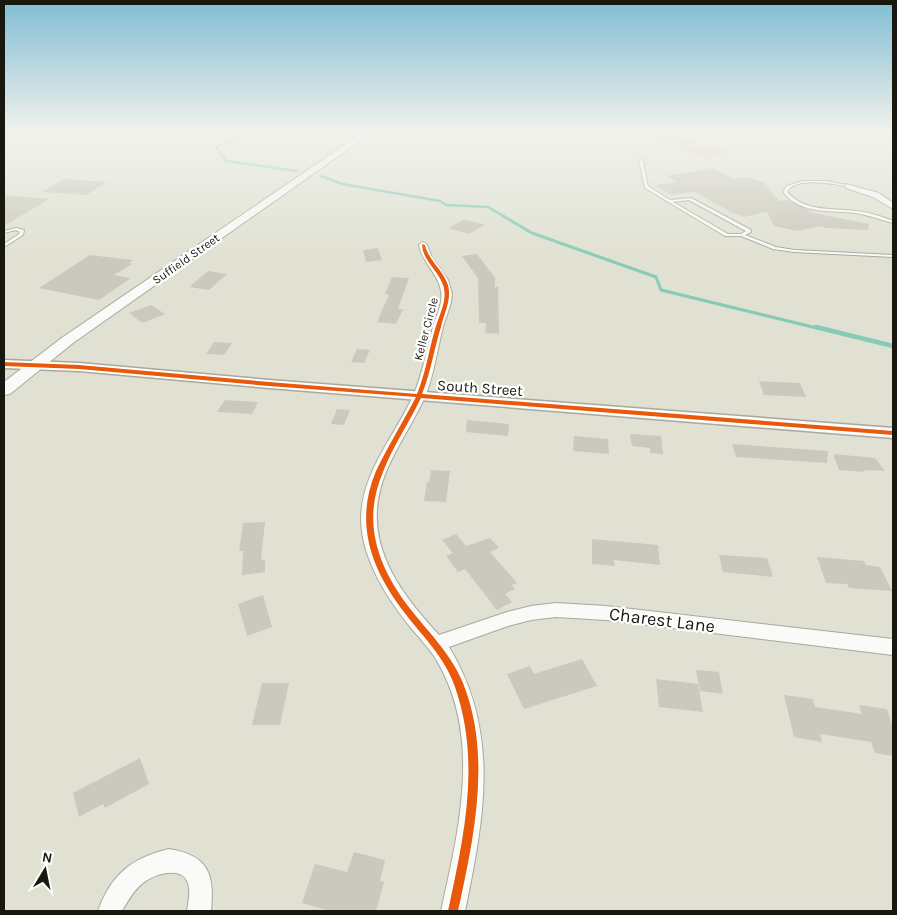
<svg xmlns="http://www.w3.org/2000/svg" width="897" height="915" viewBox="0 0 897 915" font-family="Karla,sans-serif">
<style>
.green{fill:#ecc6af}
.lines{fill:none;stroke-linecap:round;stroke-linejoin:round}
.stream-far2{stroke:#85cbb6;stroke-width:2.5}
.stream-far1{stroke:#85cbb6;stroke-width:3}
.stream{stroke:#85cbb6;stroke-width:4.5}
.building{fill:#cbc8bd}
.service-casing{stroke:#a8a89d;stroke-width:2}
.minor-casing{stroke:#a8a89d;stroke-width:2}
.tertiary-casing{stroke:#a8a89d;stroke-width:3}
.secondary-casing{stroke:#a8a89d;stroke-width:2}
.service{fill:#fafaf8;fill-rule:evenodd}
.minor{fill:#fafaf8;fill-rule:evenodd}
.tertiary{fill:#fafaf8;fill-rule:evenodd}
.secondary{fill:#fafaf8;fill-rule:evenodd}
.cycleway-casing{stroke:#fff;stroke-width:3}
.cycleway{fill:#e8590c;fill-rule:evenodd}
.labels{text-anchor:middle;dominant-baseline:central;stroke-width:4.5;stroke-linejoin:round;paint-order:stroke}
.far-street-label{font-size:12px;fill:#18180f;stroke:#fff}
.street-label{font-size:15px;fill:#18180f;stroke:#fff}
.near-street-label{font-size:18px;fill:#18180f;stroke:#fff}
</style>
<rect width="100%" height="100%" fill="#e0e1d2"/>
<path class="green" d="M675,136L728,152L708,158L655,141Z"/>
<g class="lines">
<g class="stream-far2">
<path d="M249,131L216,147L226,161L297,171"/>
<path d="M321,176L342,184L440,201L446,205L488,207L505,217"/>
</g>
<path class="stream-far1" d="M503,216L532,233L656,277L661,290L821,329"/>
<path class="stream" d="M816,327L893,346"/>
</g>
<g class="building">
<path d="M713,168L734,179L745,177L764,182L779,201L788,200L814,213L869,224L868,230L824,228L823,226L797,231L788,229L774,226L767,212L744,217L733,213L694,192L672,195L654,185L677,182L666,176Z"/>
<path d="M64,179L107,182L87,195L42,192Z"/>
<path d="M4,195L49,199L4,226Z"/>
<path d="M463,220H467L485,225L469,234L448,228Z"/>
<path d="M378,248L382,260L366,262L363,250Z"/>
<path d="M477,254L495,278V287H498L499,334L485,333L486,323H479L478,278L462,256Z"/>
<path d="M90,255L133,260L129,263L132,264L114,275L131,278L99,300L39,288Z"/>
<path d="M208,271L227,274L209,290L189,287Z"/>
<path d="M392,277L409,278L398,309H403L396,324L377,322L389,295L385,294Z"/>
<path d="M151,305L165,314L142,323L129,313Z"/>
<path d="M214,342L232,343L224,355L206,354Z"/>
<path d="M357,349L370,350L364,363L351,362Z"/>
<path d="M759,381L800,383L806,397L764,395Z"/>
<path d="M225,400L258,402L252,414L217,412Z"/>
<path d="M337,409L350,410L344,425L331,424Z"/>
<path d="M467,420L509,424L508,436L466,432Z"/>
<path d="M630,434L661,436L663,454L650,453V448L632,446Z"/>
<path d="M574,436L608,439L609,454L573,451Z"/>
<path d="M732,444L828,451L827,463L736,457Z"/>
<path d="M833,454L875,458L885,471L864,470L865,472L839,470Z"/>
<path d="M431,470L450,471L446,502L424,501L427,482H429Z"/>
<path d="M265,522L261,560H265V572L242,575L243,551H239L243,523Z"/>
<path d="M456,534L466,546L490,538L499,548L490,552L517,583L512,585L515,589L505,594L512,602L497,610L465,569L458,572L446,556L453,553L442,540Z"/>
<path d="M592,539L658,545L660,565L614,560L615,566L592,564Z"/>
<path d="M719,555L767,558L773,577L723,572Z"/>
<path d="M817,557L864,561L866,565L880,567L892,591L849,588L847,584L826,583Z"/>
<path d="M263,595L272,627L247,636L238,604Z"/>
<path d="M582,659L597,686L524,709L507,674L530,666L534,674Z"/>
<path d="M696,670L719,672L723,694L700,691Z"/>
<path d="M656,679L698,684L703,712L659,707Z"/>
<path d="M262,683H289L280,725H252Z"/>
<path d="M784,695L813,699L815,707L862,714L859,705L887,709L893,728V756L875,753L871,742L820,734L822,742L794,737Z"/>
<path d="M140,758L149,784L105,808L103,804L79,817L73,793Z"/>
<path d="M354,852L385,860L380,881L384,882L376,911H330L302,903L315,864L347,872Z"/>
</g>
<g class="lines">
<defs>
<g id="service">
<path d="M393,131H397L386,136L364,134L366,133L386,134Z"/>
<path d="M641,160L643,161L648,186L670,200L691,198L751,230V232L745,235L776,247L794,250L893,255V257L794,252L773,249L741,236H725L645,188L639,161ZM689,200L746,231L741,234H728L673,202Z"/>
<path d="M802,181H826L851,186L849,187C834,184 796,176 787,192C805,212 831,208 856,211C868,212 881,216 893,221V223C881,220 869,215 855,213C829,210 802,215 783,192L787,186Z"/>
<path d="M16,228L24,230L23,235L4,247V244L19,234L20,232L16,230L4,233V231Z"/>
</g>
<g id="minor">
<path d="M846,184L879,193L893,203V209L873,197L846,188Z"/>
<path d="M423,242L427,245L432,258L448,280L452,294L451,302C449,311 445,319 443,327C437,351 434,375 425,397C413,423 397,446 386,472C359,538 396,588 439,635L507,612L531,606L556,603L606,606L893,639V655L606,620L556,617L531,620L508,626L449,647C501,732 484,819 465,911H441C459,829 482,738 437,661C430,649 420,639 411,628C387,598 362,560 361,520C361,473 394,437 413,396C423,374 426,350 433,327C435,319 439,311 441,302C445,278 423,266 419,245Z"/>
<path d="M169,849C208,855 215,874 211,911H187C188,904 190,895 189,888C187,864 155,873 143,883C133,891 128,901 122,911H98C111,875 131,858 169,849Z"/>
</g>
<path id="tertiary" d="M4,360L79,363L269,380L893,428V438L269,388L79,371L4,368Z"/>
<path id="secondary" d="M365,131H374L73,343L10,394L4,395V382L63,337Z"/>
</defs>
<use href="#service" class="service-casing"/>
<use href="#minor" class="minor-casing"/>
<use href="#tertiary" class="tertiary-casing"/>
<use href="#secondary" class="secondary-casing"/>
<use href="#service" class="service"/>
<use href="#minor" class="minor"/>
<use href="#tertiary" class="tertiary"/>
<use href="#secondary" class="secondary"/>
<defs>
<path id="cycleway" d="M422,244L425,245C429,261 443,270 448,285C452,300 444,313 441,327C434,349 431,372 422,394L893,431V435L421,398C409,423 393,446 383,472C362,521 377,565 408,606C428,632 450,652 463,683C492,755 474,838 458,911H448C464,836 481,762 455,687C445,657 422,636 404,612C371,569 354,523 376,471C388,446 403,422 416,397L269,386L79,369L4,366V362L79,365L269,382L417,394C426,372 429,349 436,326C440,313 448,299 443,285C438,270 422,260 422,244Z"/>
</defs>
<use href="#cycleway" class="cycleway-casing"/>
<use href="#cycleway" class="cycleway"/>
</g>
<linearGradient id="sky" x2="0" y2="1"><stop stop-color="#80bdd4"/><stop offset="0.51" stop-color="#f1f2eb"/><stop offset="1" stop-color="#f1f2eb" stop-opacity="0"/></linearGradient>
<rect width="897" height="259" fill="url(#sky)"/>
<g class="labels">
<g class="far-street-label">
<text transform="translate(186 259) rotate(-35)">Suffield Street</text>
<text transform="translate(426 329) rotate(-75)">Keller Circle</text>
</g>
<g class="street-label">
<text transform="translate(480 388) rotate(4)">South Street</text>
</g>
<g class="near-street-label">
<text transform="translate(662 620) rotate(7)">Charest Lane</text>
</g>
</g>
<rect width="897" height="915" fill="none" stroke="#18180f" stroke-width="10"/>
<g transform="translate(45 870) rotate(10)" stroke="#ffffff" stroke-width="4" paint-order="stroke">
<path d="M0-4L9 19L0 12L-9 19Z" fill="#18180f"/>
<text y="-8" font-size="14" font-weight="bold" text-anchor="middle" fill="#18180f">N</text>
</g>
</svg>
